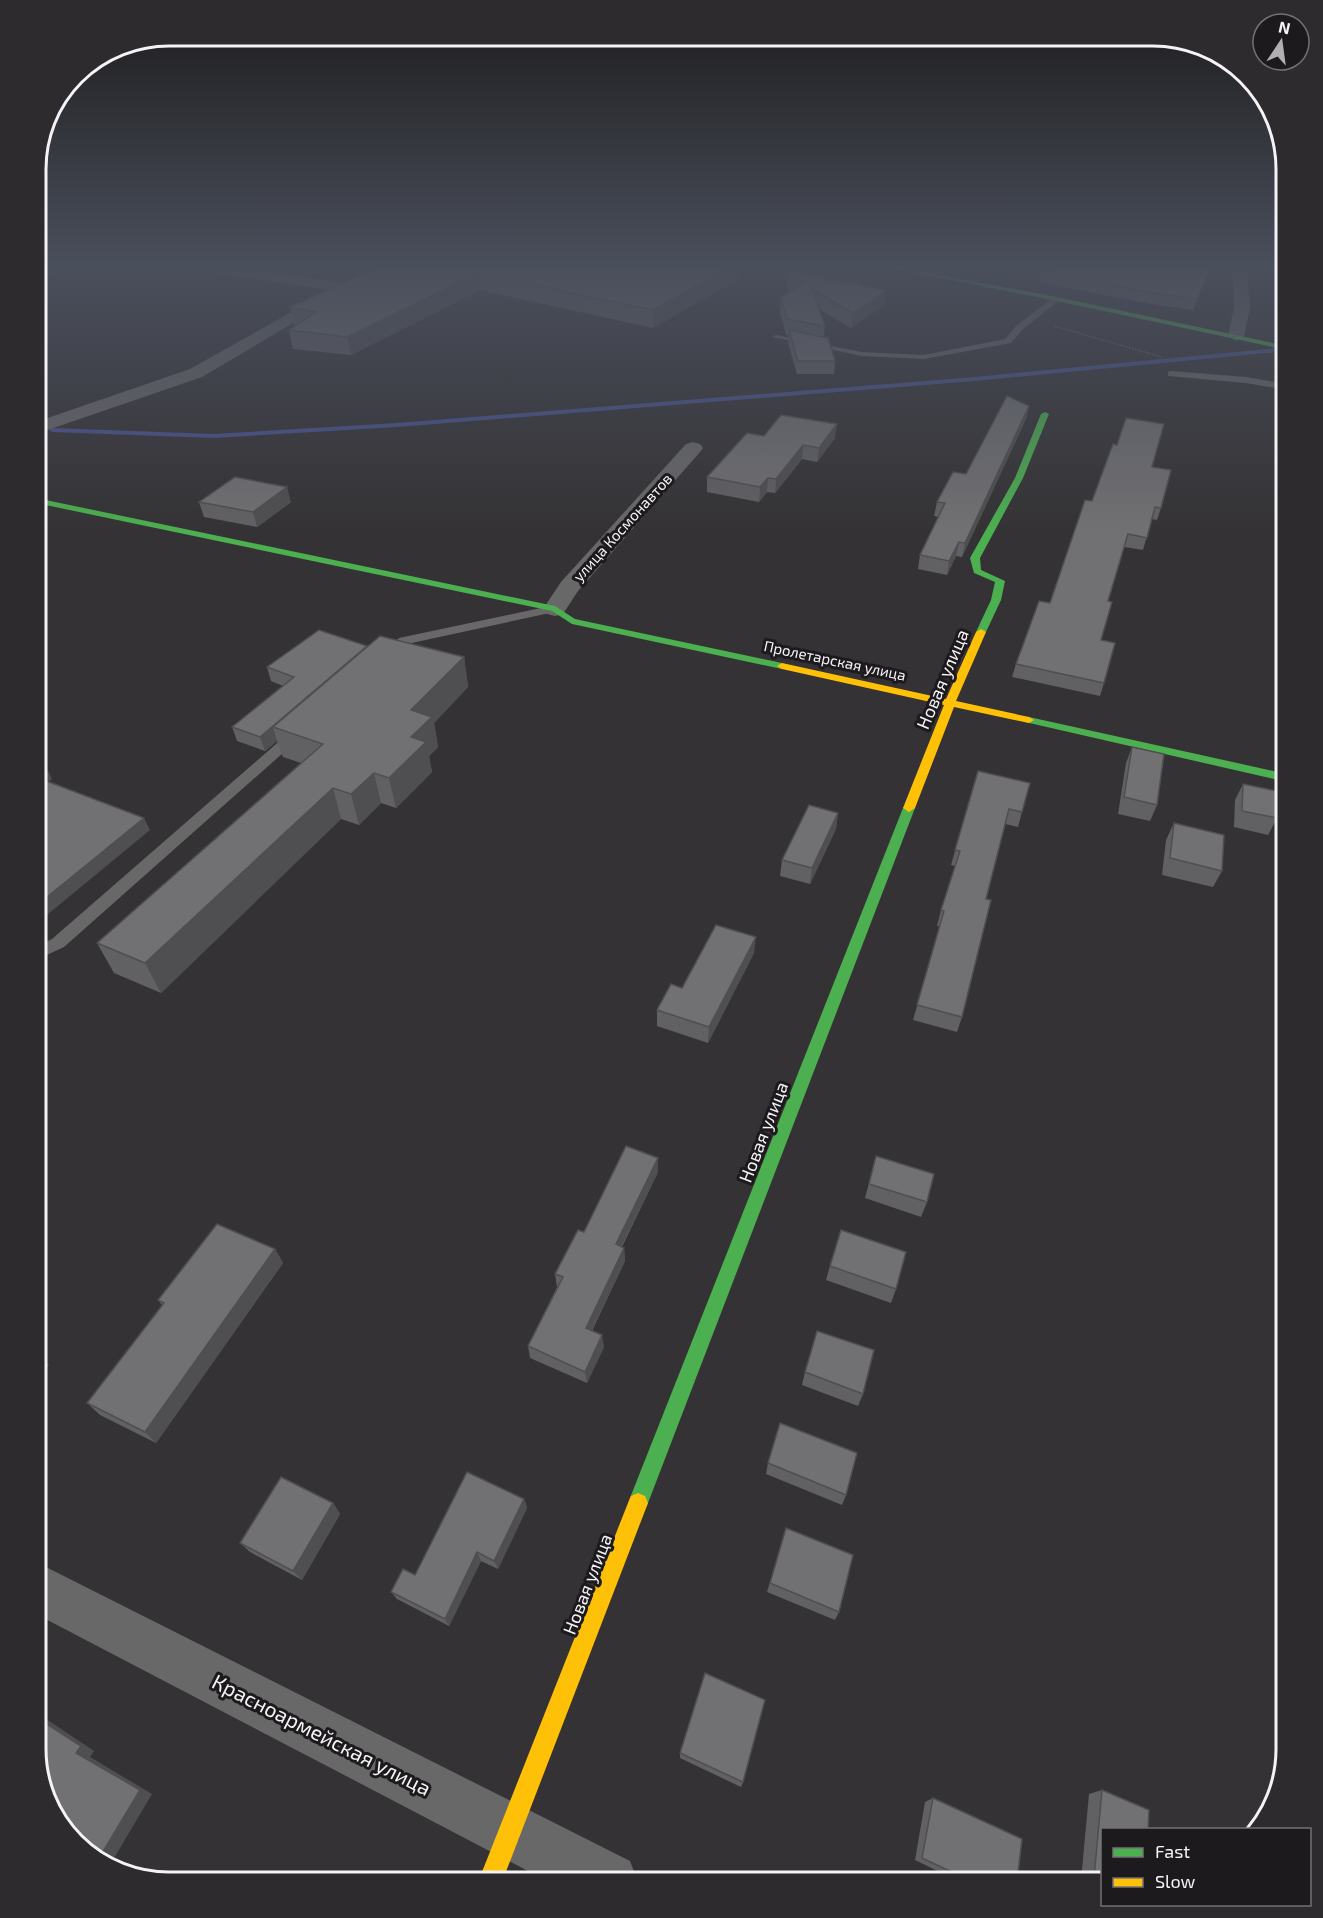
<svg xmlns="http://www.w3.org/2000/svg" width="1323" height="1918" viewBox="0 0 1323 1918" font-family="'Exo 2',sans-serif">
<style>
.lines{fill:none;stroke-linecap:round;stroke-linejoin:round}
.stream{fill:#47518e;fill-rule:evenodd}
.path{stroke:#6e6d6e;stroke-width:1.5;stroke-dasharray:1.5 1.5;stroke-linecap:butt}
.lane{fill:#696869;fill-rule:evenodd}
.street{fill:#696869;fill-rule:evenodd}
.fast{fill:#4caf50;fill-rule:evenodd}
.slow{fill:#ffc107;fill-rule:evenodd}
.wall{fill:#616062}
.shaded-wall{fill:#4f4e50}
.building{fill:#717072;stroke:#4f4e50;stroke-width:1.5}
.labels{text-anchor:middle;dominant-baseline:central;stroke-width:6;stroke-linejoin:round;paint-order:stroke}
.far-street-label{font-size:15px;fill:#f6f3f6;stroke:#1c1a1c}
.street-label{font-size:18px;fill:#f6f3f6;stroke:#1c1a1c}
.near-street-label{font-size:21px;fill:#f6f3f6;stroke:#1c1a1c}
.rim{fill:none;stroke:#f6f3f6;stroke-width:3}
</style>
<rect width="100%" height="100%" fill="#343234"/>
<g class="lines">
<path class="stream" d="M1287,347V351L975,381L397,427L214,438L52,432L49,430L52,428L214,434L397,423L975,377Z"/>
<g class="path">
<path d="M780,268L859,284"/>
<path d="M807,273L825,263"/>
<path d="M1054,326L1162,357"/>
</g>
<g class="lane">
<path d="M1054,297L1061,299L1022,330L1011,343L924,359L862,356L772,337L776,335L862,352L924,355L1005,339L1016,326Z"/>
<path d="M1171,371L1246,377L1287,384V390L1246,383L1168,376V372Z"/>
<path d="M555,605L559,607V611L407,644L385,660L379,656L399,638Z"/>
<path d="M296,730L303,734L301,737L64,947L36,960V947L52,939L291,731Z"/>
</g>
<g class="street">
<path d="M55,263H74L72,266L36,280V271Z"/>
<path d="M172,263H206L351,284L397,263H415L298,320L202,377L36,434V422L190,369L288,314L336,291L179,267Z"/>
<path d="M1232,263H1246L1250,307L1244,336L1236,341L1228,336L1234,307Z"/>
<path d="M693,442L700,444L703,448L700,452L578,591L563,614L555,616L547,614L543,609L561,582L686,444Z"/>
<path d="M36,1562L630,1861L638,1882H549L36,1614Z"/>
</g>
<g class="fast">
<path d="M865,263H876L1057,297L1287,346V350L1057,301Z"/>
<path d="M1045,412L1049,414L1023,478L980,558L981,570L1005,581L1001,600L986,632L978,634L976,632L991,600L995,582L974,573L970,558L1015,478L1041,414Z"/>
<path d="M36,498L555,606L575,619L782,663L787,666L782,669L572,624L552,611L36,503Z"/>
<path d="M1029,717L1287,774V782L1025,722L1024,720Z"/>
<path d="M909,804L915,808L648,1503L645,1510L638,1513L631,1510L628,1503L903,808Z"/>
</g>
<g class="slow">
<path d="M981,629L986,632L956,701L1029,717L1034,720L1029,723L954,707L915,808L909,812L903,808L944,705L782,669L777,666L782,663L946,699L976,632Z"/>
<path d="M638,1493L645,1496L648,1503L502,1882H478L628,1503L631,1496Z"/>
</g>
</g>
<g class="wall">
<path d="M389,263H739L738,279L653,328L480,290L351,355L293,349L289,330L296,325H294L290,307Z"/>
<path d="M1277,263H1287V287L1280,286Z"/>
<path d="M1205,268L1206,279L1193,310L1145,303L1039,282L1041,271Z"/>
<path d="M788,274L886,290L884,305L851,328L819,309L825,326L824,337L835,361L834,374H797L788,343L789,335H786L780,312L781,297L790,291L787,289Z"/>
<path d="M1029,406L1026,419L962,557L956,556L947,575L918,569L920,555L939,517L934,516L937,502L966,474Z"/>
<path d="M764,436L835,438L817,462L802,459L775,493L767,492L759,502L707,492V477Z"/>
<path d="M1152,467L1161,508L1157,520L1152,519L1143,550L1124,547L1108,601L1101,640L1104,683L1100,696L1012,677L1016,664L1050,603L1092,501Z"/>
<path d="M199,502H291L257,527L204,517Z"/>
<path d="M367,647L464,657L468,687L434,723L438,747L429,756L432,772L396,808L381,803L359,825L341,819L161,993L114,973L97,943L301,763L283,757L277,741L265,751L237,741L232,727L283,686L271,681L267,667Z"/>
<path d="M1287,701V738L1280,737L1282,711Z"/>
<path d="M1132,747L1157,805L1150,821L1118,814L1126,763Z"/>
<path d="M978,771L1022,812L1018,827L1005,824L986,899L962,1017L957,1032L913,1020L940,926H937L941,910L955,866L951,865Z"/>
<path d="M1243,784L1277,818L1268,835L1234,827L1235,800Z"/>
<path d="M838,813L836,829L810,884L780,876L782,860Z"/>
<path d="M1174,823L1222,871L1213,887L1162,875L1166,840Z"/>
<path d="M754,953L708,1043L657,1026V1010L682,988Z"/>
<path d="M876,1156L927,1202L921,1217L865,1198Z"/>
<path d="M658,1172L622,1247L624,1248L625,1261L592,1331L604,1347L587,1383L530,1358L528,1346L557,1287L555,1274L584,1232Z"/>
<path d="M275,1249L283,1263L156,1443L100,1415L87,1403L162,1305L158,1300Z"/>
<path d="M830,1266L896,1289L891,1303L826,1280Z"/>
<path d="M805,1372L863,1394L858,1406L802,1385Z"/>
<path d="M768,1463L846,1495L842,1505L766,1474Z"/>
<path d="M524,1499L527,1508L498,1569L481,1561L449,1626L397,1599L391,1592Z"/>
<path d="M333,1503L340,1514L302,1580L250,1552L240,1543Z"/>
<path d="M786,1528L839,1612L835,1620L767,1592Z"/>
<path d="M680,1753L743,1782L741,1787L680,1758Z"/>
<path d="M1102,1790V1882H1085L1081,1880L1089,1794Z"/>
<path d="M933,1798L1017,1882H960L915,1860L925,1802Z"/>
</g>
<g class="shaded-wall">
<path d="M737,263H739L738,279L653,328V310Z"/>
<path d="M1210,268L1206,279L1193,310L1197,299Z"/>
<path d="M478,273L480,290L351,355L347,337Z"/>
<path d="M886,290L884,305L851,328L853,313Z"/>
<path d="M1029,406L1026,419L962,557L965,543Z"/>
<path d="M837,424L835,438L817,462L819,448Z"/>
<path d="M803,445L802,459L775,493L776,479Z"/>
<path d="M768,478L767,492L759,502L760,487Z"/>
<path d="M287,487L291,502L257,527L253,512Z"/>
<path d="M959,542L956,556L947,575L949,561Z"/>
<path d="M367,646L370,660L273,727L277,741L265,751L260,737Z"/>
<path d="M464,657L468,687L434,723L438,747L429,756L432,772L396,808L389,778L411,737V710Z"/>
<path d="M46,767L52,779L41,788L36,780V774Z"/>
<path d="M374,773L381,803L359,825L351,794Z"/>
<path d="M333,788L341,819L161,993L145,963Z"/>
<path d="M838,813L836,829L810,884L812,868Z"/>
<path d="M144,818L150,830L36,924V906Z"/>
<path d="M756,937L754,953L708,1043L709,1027Z"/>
<path d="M658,1158V1172L616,1257V1244Z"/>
<path d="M624,1248L625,1261L587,1340L586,1328Z"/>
<path d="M275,1249L283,1263L156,1443L145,1432Z"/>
<path d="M602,1335L604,1347L587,1383L585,1372Z"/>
<path d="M36,1353L49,1365L36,1382Z"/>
<path d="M524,1499L527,1508L498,1569L494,1561Z"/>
<path d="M333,1503L340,1514L302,1580L293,1571Z"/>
<path d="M477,1552L481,1561L449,1626L445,1619Z"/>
<path d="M36,1701L46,1707L40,1715L94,1751L90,1757L152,1794L110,1865L98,1860L76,1753L36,1717Z"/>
</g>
<g class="building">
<path d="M389,263H737L653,310L478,273L347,337L289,330L316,312L290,307Z"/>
<path d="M1045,263H1207L1205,268H1210L1197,299L1148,292L1041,271Z"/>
<path d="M1283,263H1287V276L1284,275Z"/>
<path d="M789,272L886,290L853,313L812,289L825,326L787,319L781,297L803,283L788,274Z"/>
<path d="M789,330L828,338L835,361H798Z"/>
<path d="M1007,396L1029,406L965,543L959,542L949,561L920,555L945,503L937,502L953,472L966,474Z"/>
<path d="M781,415L837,424L819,448L803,445L776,479L768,478L760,487L707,477L747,433L764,436Z"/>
<path d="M1126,418L1164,424L1152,467L1171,470L1161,508L1155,507L1147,538L1128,534L1108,601L1112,602L1101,640L1115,643L1104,683L1016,664L1039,601L1050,603L1085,500L1092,501L1113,444L1117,445Z"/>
<path d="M235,477L287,487L253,512L199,502Z"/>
<path d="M319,630L367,646L260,737L232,727L294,677L267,667Z"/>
<path d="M380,636L464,657L411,710L432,717L411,737L426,742L389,778L374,773L351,794L333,788L145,963L97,943L323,744L273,727Z"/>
<path d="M1132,747L1164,754L1157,805L1124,797Z"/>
<path d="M36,764L46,767L36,774Z"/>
<path d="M978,771L1030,783L1022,812L1009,809L986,899L991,900L962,1017L917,1005L944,911L941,910L960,851L955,850Z"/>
<path d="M36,777L144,818L36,906Z"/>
<path d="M1243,784L1277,791V818L1242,811Z"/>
<path d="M809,805L838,813L812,868L782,860Z"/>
<path d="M1174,823L1224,835L1222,871L1170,858Z"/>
<path d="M716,925L756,937L709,1027L657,1010L671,984L682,988Z"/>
<path d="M626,1146L658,1158L616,1244L624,1248L586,1328L602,1335L585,1372L528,1346L563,1277L555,1274L578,1230L584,1232Z"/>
<path d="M876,1156L934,1174L927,1202L869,1184Z"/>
<path d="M217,1224L275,1249L145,1432L87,1403L164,1303L158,1300Z"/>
<path d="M841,1230L906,1252L896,1289L830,1266Z"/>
<path d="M817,1331L874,1350L863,1394L805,1372Z"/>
<path d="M780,1423L857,1453L846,1495L768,1463Z"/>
<path d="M467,1472L524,1499L494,1561L477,1552L445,1619L391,1592L403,1569L415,1575Z"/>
<path d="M281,1477L333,1503L293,1571L240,1543Z"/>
<path d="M786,1528L853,1555L839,1612L770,1583Z"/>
<path d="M705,1673L765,1700L743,1782L680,1753Z"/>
<path d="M36,1717L81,1746L76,1753L140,1790L98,1860H96L54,1815L36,1749Z"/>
<path d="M1102,1790L1149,1810L1148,1830H1102V1882L1094,1878Z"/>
<path d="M933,1798L1022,1839L1017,1882H973L922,1858Z"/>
</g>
<linearGradient id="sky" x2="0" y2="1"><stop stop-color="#1d1c1d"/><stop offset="0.5" stop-color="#4a4f5c"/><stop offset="1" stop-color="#4a4f5c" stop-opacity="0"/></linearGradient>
<rect width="1323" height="531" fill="url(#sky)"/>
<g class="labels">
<g class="far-street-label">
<text transform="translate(622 527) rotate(-48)">улица Космонавтов</text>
<text transform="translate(835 660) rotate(12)">Пролетарская улица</text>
</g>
<g class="street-label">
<text transform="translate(942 679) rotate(-67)">Новая улица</text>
<text transform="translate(763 1132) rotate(-69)">Новая улица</text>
<text transform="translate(587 1584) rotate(-69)">Новая улица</text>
</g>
<g class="near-street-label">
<text transform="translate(322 1734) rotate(27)">Красноармейская улица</text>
</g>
</g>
<path d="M0 0H1323V1918H0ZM169 46H1153A123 123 0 0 1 1276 169V1749A123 123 0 0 1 1153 1872H169A123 123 0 0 1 46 1749V169A123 123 0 0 1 169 46Z" fill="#2d2b2d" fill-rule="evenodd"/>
<path class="rim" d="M169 46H1153A123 123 0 0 1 1276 169V1749A123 123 0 0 1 1153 1872H169A123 123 0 0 1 46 1749V169A123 123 0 0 1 169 46Z"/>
<rect x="1101" y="1828" width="210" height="78" fill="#1c1a1c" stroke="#737173" stroke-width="1.5"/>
<rect x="1113" y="1848" width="30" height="9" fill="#4caf50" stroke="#737173" stroke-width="1.5"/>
<text x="1155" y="1858" font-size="18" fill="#f6f3f6">Fast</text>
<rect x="1113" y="1878" width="30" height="9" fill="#ffc107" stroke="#737173" stroke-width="1.5"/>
<text x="1155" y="1888" font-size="18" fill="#f6f3f6">Slow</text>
<g transform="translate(1281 42) rotate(13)"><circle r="28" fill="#1c1a1c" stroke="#737173" stroke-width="1.5"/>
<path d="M0-4.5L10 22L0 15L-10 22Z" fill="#b2afb2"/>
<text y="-9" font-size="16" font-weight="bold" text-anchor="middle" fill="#f6f3f6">N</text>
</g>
</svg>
